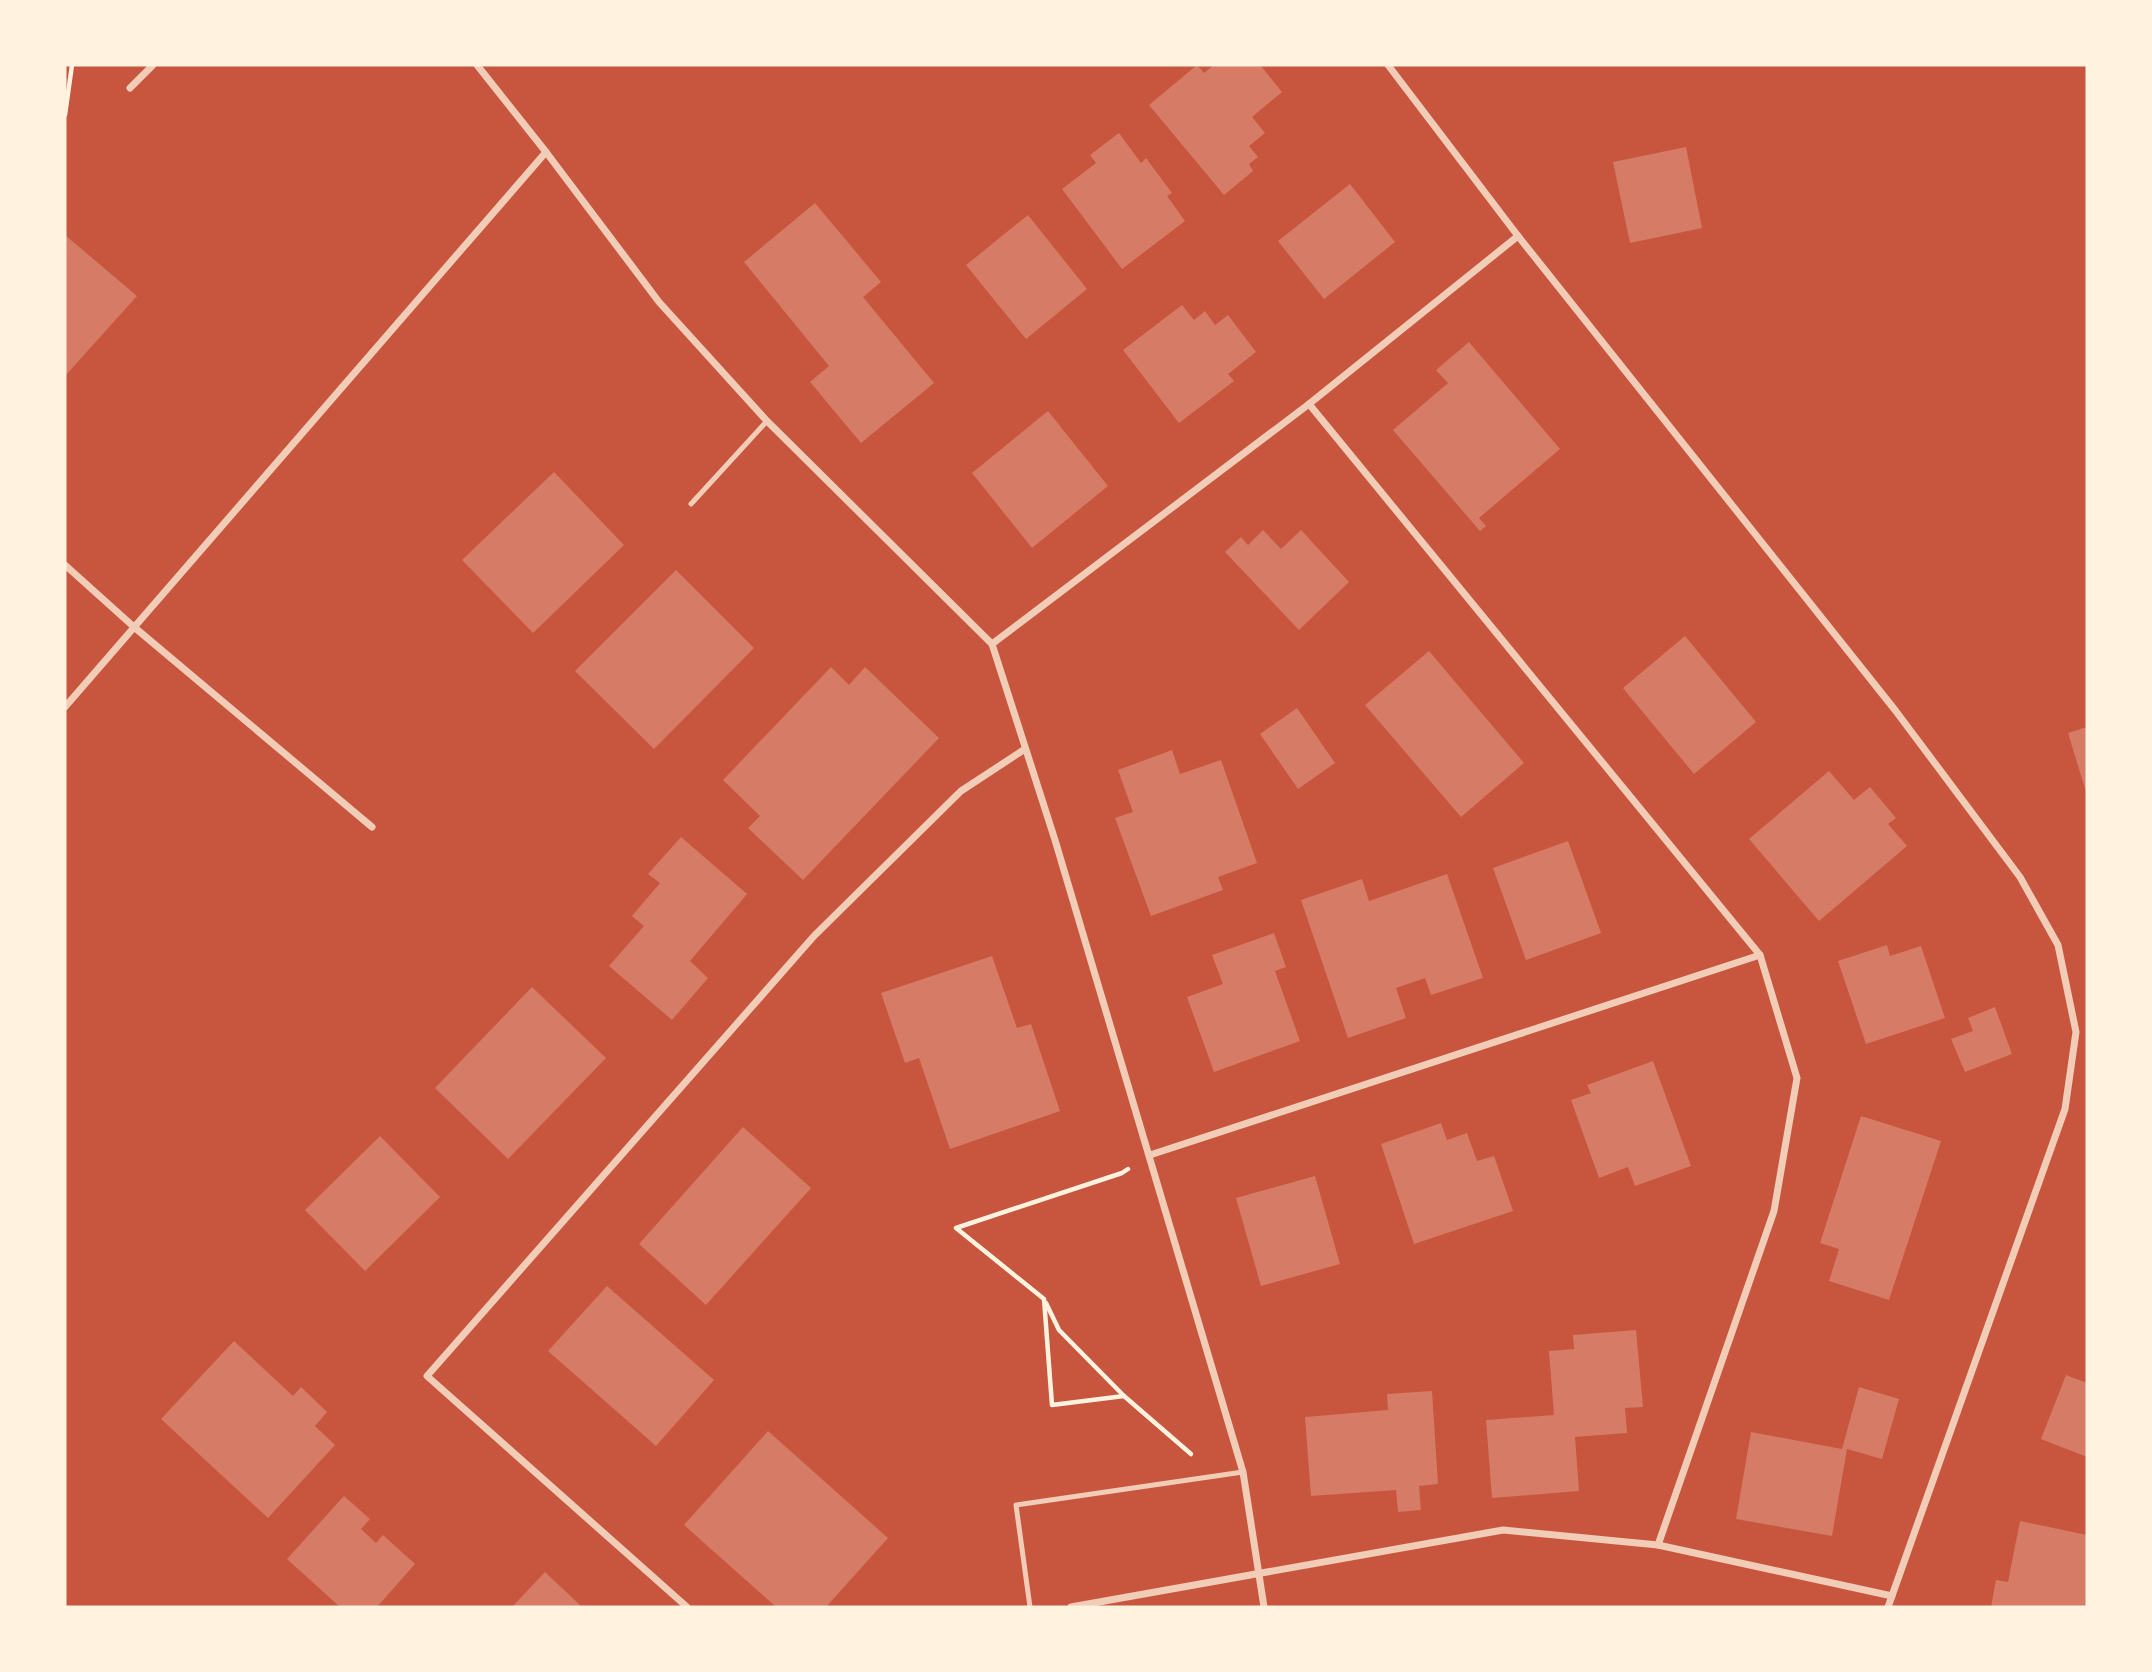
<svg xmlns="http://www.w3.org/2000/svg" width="2152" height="1672" viewBox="0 0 2152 1672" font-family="'Public Sans',sans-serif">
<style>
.building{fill:#d67c66}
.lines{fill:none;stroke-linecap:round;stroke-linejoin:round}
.path{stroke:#fff3e0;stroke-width:4.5}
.service{stroke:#f1ccb7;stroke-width:5}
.minor{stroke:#f1ccb7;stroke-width:7}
</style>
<rect width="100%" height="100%" fill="#c8553d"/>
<g class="building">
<path d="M1197,65L1204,73L1214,65H1260L1282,92L1252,117L1265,133L1249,146L1258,157L1249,164L1253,171L1224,195L1149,105Z"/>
<path d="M1119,133L1141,163L1146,158L1172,193L1167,196L1185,221L1122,269L1062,189L1096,163L1090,155Z"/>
<path d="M1686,147L1702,228L1630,243L1613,162Z"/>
<path d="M1350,184L1395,242L1324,299L1278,241Z"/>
<path d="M815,203L881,282L863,297L934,383L861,443L810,382L829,366L744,262Z"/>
<path d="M1028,215L1087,289L1026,339L966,265Z"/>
<path d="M65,235L137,296L65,376Z"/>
<path d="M1182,305L1194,320L1205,311L1215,325L1228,315L1256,352L1228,374L1234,381L1179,423L1123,350Z"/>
<path d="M1469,342L1560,449L1479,518L1486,526L1480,531L1393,430L1448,383L1436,370Z"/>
<path d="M1048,411L1108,486L1032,548L972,473Z"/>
<path d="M554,472L624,545L533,633L462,560Z"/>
<path d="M1263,530L1281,549L1301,530L1349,582L1299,630L1225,552L1241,537L1248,545Z"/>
<path d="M676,570L754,648L654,749L575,671Z"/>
<path d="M1685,636L1756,722L1694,774L1623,688Z"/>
<path d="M1429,651L1524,763L1461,817L1365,705Z"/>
<path d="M831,667L849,685L865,667L939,738L803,880L748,828L760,816L723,780Z"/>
<path d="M1297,708L1335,763L1298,789L1260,734Z"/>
<path d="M2087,727V795L2068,733Z"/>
<path d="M1172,750L1180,774L1221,760L1257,863L1218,877L1223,890L1151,916L1115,818L1133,812L1118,770Z"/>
<path d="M1829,771L1854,800L1870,787L1896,818L1888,824L1907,846L1819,921L1749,839Z"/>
<path d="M681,837L747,894L690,961L708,978L672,1020L609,966L644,926L632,916L660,883L648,874Z"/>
<path d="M1568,841L1601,933L1526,960L1493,868Z"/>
<path d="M1447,874L1483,978L1431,995L1425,978L1396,988L1406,1018L1348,1038L1301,900L1362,879L1369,901Z"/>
<path d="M1274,933L1286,967L1275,971L1300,1041L1214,1072L1187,997L1223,984L1212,955Z"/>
<path d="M1887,945L1890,956L1921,946L1945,1018L1866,1044L1838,961Z"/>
<path d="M992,956L1017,1028L1031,1024L1060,1111L950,1149L919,1058L905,1063L881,993Z"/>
<path d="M532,987L606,1058L508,1159L435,1088Z"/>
<path d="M1995,1007L2012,1054L1965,1072L1951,1039L1973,1031L1968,1018Z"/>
<path d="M1653,1061L1691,1166L1635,1186L1628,1167L1599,1178L1571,1100L1591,1093L1587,1085Z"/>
<path d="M1861,1116L1941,1141L1889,1300L1829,1281L1839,1249L1820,1243Z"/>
<path d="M1441,1123L1447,1140L1467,1133L1477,1161L1494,1156L1513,1211L1414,1244L1381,1144Z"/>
<path d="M743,1127L811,1188L706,1305L639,1244Z"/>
<path d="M380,1136L440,1197L365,1271L305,1210Z"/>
<path d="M1315,1176L1340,1264L1261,1286L1236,1198Z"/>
<path d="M607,1286L714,1380L656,1446L548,1351Z"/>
<path d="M1636,1330L1643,1407L1625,1408L1627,1433L1575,1437L1579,1491L1492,1498L1486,1420L1554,1415L1549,1351L1574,1349L1573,1335Z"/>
<path d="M234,1341L293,1396L301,1387L327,1412L315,1426L335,1445L268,1518L161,1419Z"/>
<path d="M2066,1375L2087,1383V1457L2041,1439Z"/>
<path d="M1859,1387L1899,1399L1882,1459L1847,1449L1832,1536L1736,1519L1751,1432L1842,1449Z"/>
<path d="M1432,1391L1438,1484L1419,1486L1421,1510L1398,1512L1396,1490L1311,1496L1305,1417L1388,1410L1387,1394Z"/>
<path d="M768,1431L888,1538L826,1607H776L684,1525Z"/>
<path d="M344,1496L370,1519L361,1529L376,1543L383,1535L415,1564L377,1607H340L287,1559Z"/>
<path d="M2020,1521L2087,1535V1607H1991L1996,1580L2008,1582Z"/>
<path d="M545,1572L582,1607H512Z"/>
</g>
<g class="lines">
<g class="path">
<path d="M65,115L72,65"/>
<path d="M1046,1303L1059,1330L1124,1396L1191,1454"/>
<path d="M1124,1396L1052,1405L1044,1299L956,1228L1122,1173L1128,1169"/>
</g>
<g class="service">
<path d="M691,504L767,421"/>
<path d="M1030,1607L1016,1505L1243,1472"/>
</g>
<g class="minor">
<path d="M477,65L546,152L659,302L767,421L992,644L1055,840L1243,1472L1264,1607"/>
<path d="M1388,65L1518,236L1895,710L2020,877L2058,945L2076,1032L2065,1109L1888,1607"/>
<path d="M130,88L153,65"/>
<path d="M1309,404L1760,955L1797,1078L1774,1211L1658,1545"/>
<path d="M65,565L134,627L372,827"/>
<path d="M992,644L1309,404L1518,236"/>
<path d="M65,707L546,152"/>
<path d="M1150,1155L1760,955"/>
<path d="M687,1607L427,1376L814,936L961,791L1025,749"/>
<path d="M1071,1607L1503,1530L1658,1545L1892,1596"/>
</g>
</g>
<rect width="2152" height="1672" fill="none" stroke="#fff3e0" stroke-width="133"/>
</svg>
